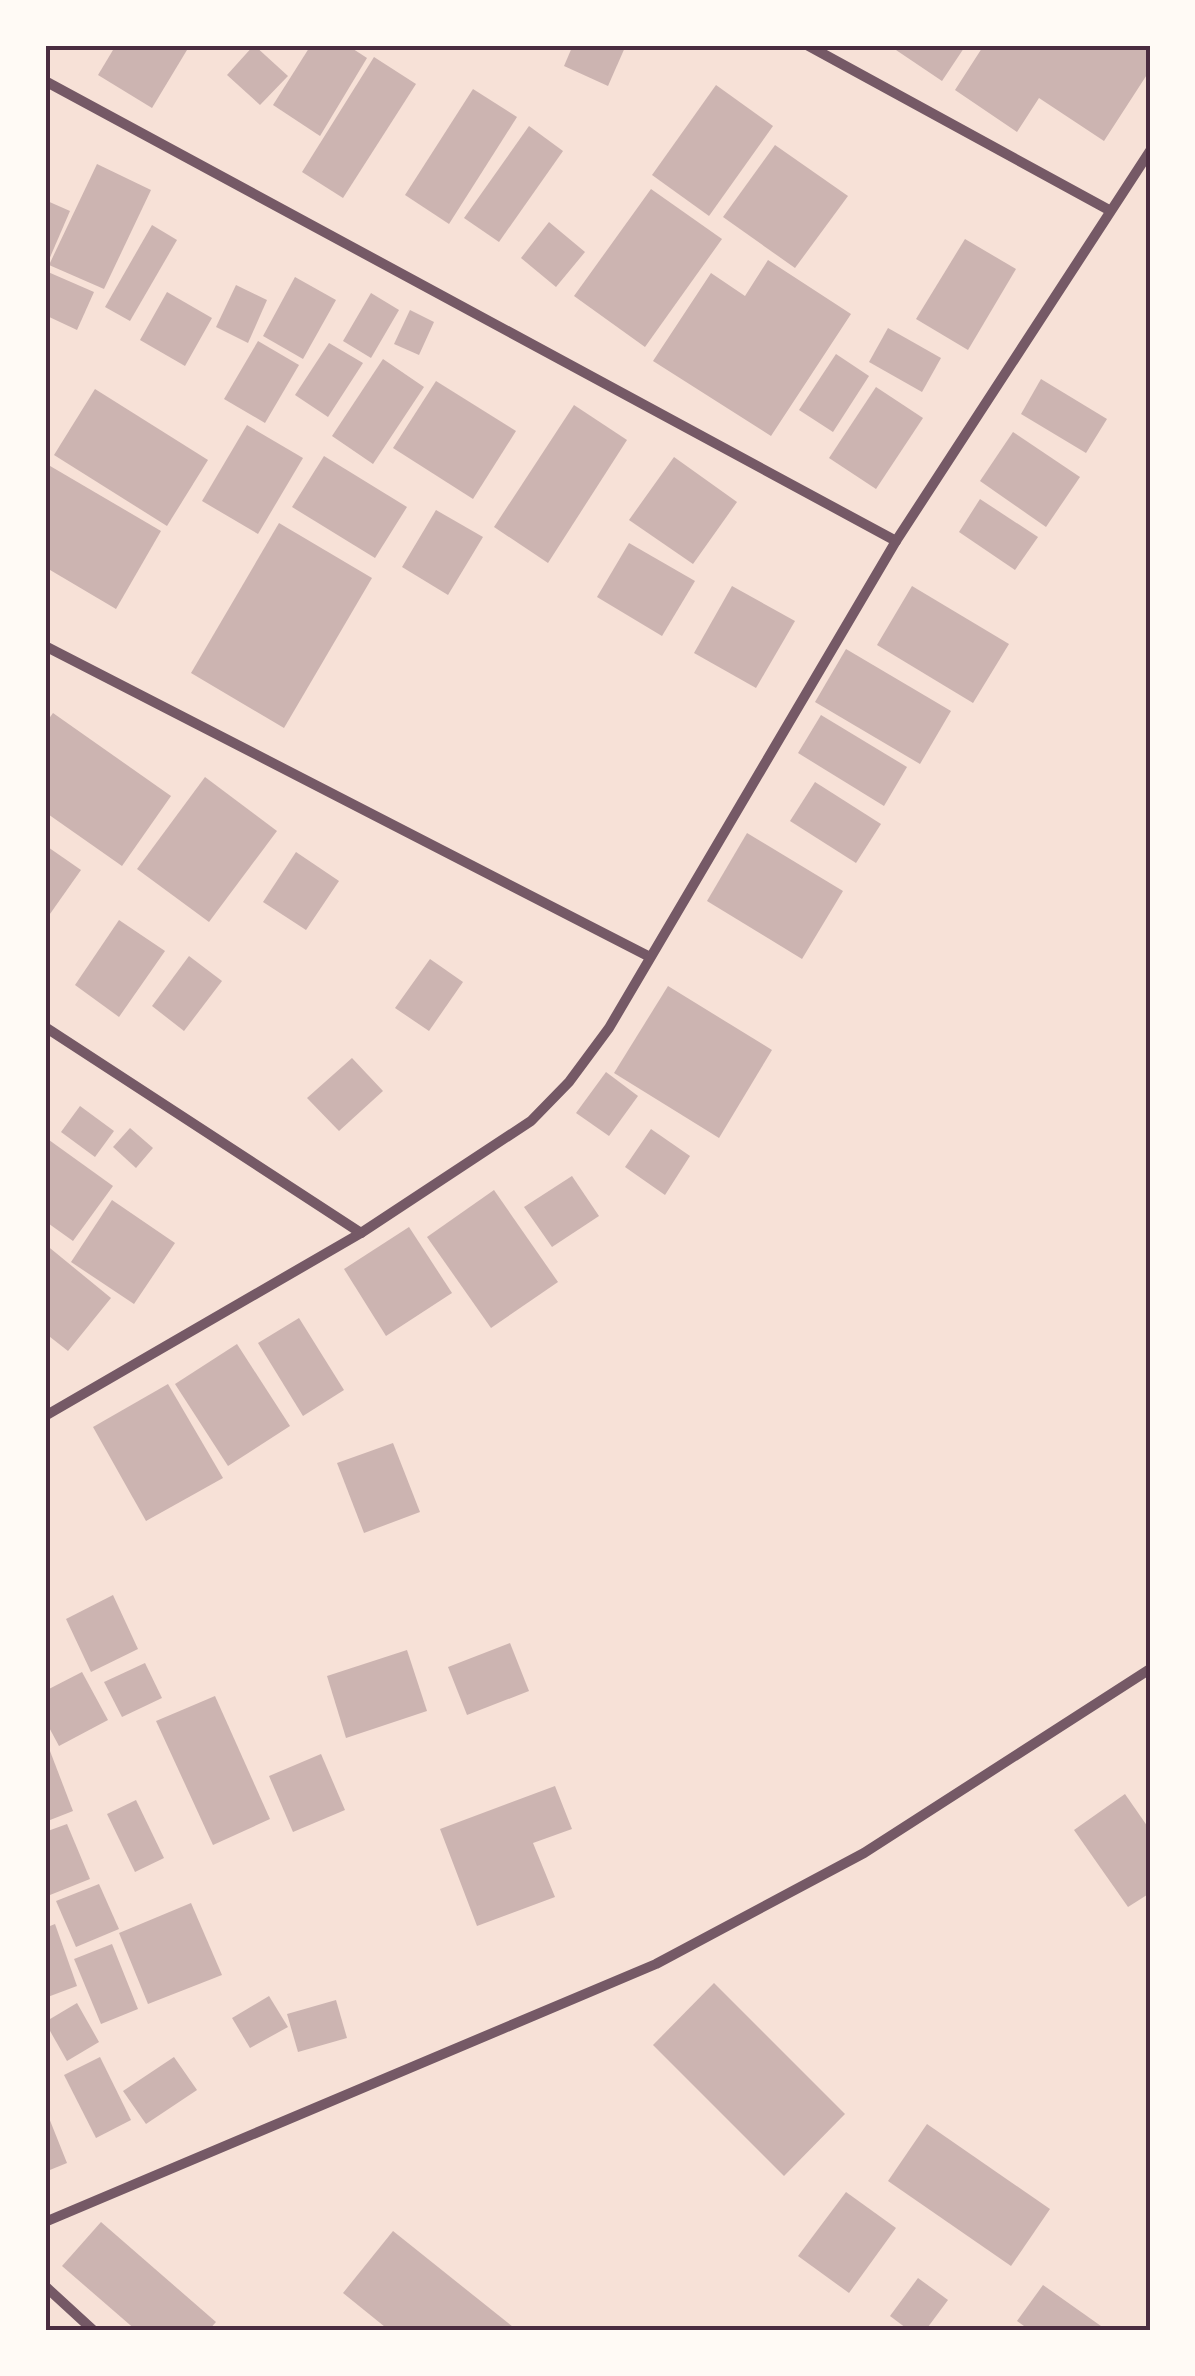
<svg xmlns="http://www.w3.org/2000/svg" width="1195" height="2376" viewBox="0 0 1195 2376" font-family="Helvetica,sans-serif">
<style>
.building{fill:#ccb4b1}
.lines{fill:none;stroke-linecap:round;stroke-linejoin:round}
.minor{stroke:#755966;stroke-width:10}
.neatline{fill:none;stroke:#4a2c40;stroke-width:4}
</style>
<rect width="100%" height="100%" fill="#f7e1d7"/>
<g class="building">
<path d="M116,45H190L152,108L98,75Z"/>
<path d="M254,45L288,76L260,105L227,75Z"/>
<path d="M311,45H347L367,58L320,136L273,105Z"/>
<path d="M573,45H626L608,86L564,66Z"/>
<path d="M899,45H966L942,81L896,50Z"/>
<path d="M984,45H1150V70L1104,141L1039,98L1017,132L955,90Z"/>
<path d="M374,57L416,84L343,198L302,172Z"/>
<path d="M716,85L773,126L709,216L652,175Z"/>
<path d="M473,89L517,117L449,224L405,195Z"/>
<path d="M529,126L563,151L499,242L464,218Z"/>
<path d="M775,145L848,196L795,268L723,217Z"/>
<path d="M97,164L151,190L104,289L49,265Z"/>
<path d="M651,189L722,239L645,347L574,296Z"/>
<path d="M45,200L70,211L45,269Z"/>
<path d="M549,222L585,252L556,287L521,258Z"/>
<path d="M152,225L177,240L130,321L105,307Z"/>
<path d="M965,239L1016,269L968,350L916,319Z"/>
<path d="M768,260L851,314L771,436L653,361L711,273L745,296Z"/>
<path d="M48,272L94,292L77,330L45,315Z"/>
<path d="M295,277L336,300L303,359L263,336Z"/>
<path d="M236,285L267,300L248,343L216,327Z"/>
<path d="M167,292L212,318L185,366L140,340Z"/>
<path d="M371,293L399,310L371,358L343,341Z"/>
<path d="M410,310L434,322L419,355L394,344Z"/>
<path d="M888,328L941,358L922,392L869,362Z"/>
<path d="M258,341L299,365L265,423L224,399Z"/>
<path d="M329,343L363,363L328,417L295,395Z"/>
<path d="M836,354L869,376L833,432L799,410Z"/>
<path d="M383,359L424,387L373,464L332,436Z"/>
<path d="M1041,379L1107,419L1086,453L1021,414Z"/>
<path d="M436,381L516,431L473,499L393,448Z"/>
<path d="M876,387L923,418L876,489L829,458Z"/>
<path d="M95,389L208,460L167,526L54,455Z"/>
<path d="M574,405L627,440L548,563L494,527Z"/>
<path d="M247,425L303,458L258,534L202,501Z"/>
<path d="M1013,432L1080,477L1046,527L980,481Z"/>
<path d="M324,456L407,507L375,558L292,507Z"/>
<path d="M674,457L737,502L693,564L629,520Z"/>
<path d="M45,463L161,531L116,609L45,567Z"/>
<path d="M980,499L1038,537L1015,570L959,532Z"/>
<path d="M436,510L483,537L448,595L402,567Z"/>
<path d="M279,523L372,578L284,728L191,673Z"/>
<path d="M629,543L695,581L662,636L597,597Z"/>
<path d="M732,586L795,621L756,688L694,653Z"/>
<path d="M912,586L1009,644L973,703L877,645Z"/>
<path d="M846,649L951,711L920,764L815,702Z"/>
<path d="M53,713L171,796L122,866L45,812V724Z"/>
<path d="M821,715L907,767L884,806L798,753Z"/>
<path d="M205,777L277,831L209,922L137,869Z"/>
<path d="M815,782L881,824L856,863L790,821Z"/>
<path d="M747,833L843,891L802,959L707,901Z"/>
<path d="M45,845L81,870L45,921Z"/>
<path d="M296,852L339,881L306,930L263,902Z"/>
<path d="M119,920L165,951L119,1017L75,985Z"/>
<path d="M189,956L222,981L184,1031L152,1006Z"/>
<path d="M430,959L463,982L429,1031L395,1008Z"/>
<path d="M668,986L772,1050L719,1138L614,1073Z"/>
<path d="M352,1058L383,1091L339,1131L307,1098Z"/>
<path d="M606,1072L638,1096L609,1136L576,1113Z"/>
<path d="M80,1106L114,1131L95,1157L61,1132Z"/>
<path d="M130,1128L153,1148L136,1168L113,1147Z"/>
<path d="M651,1129L690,1156L665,1195L625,1167Z"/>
<path d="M49,1140L113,1186L73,1241L45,1221V1145Z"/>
<path d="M572,1176L599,1216L552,1247L524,1207Z"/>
<path d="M494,1190L558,1282L491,1328L427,1237Z"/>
<path d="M112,1200L175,1243L134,1304L71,1262Z"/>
<path d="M409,1227L452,1293L386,1336L344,1269Z"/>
<path d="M45,1244L111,1298L68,1351L45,1333Z"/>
<path d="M299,1318L344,1390L303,1416L258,1343Z"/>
<path d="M237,1344L290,1426L228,1466L175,1384Z"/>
<path d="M168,1384L223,1478L146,1521L93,1427Z"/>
<path d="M393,1443L420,1512L364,1533L337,1463Z"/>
<path d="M113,1595L138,1649L91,1672L66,1619Z"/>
<path d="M510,1643L529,1691L467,1715L448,1667Z"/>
<path d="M407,1650L427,1711L346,1738L327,1676Z"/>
<path d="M145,1663L162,1698L122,1717L104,1682Z"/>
<path d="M82,1672L108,1720L59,1746L45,1720V1691Z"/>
<path d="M215,1696L270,1819L213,1845L156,1721Z"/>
<path d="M45,1738L73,1811L45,1822Z"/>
<path d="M321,1754L345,1810L293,1832L269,1776Z"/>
<path d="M555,1786L572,1829L533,1843L555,1897L477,1926L440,1829Z"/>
<path d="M1125,1794L1150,1830V1893L1128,1907L1074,1830Z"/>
<path d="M136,1800L164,1858L135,1872L107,1814Z"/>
<path d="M67,1824L90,1879L45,1897V1832Z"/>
<path d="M99,1884L119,1929L76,1947L56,1901Z"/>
<path d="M191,1903L222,1975L148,2004L119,1933Z"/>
<path d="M55,1924L77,1986L45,1998V1928Z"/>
<path d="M112,1944L138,2009L101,2024L74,1959Z"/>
<path d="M714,1983L845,2114L784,2176L653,2045Z"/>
<path d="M269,1996L288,2027L250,2048L232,2018Z"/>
<path d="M336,2000L347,2038L298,2052L287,2014Z"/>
<path d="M77,2003L99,2042L67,2061L45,2022Z"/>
<path d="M100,2057L131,2120L96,2138L64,2075Z"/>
<path d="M174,2057L197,2090L146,2124L123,2091Z"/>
<path d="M45,2108L67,2163L45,2172Z"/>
<path d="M927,2124L1050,2209L1011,2266L888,2181Z"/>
<path d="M846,2192L896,2228L849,2293L798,2256Z"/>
<path d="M101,2222L216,2322L208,2331H137L62,2266Z"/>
<path d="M393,2231L518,2331H390L343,2293Z"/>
<path d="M918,2278L948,2300L925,2331H910L890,2316Z"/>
<path d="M1043,2285L1108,2331H1031L1017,2321Z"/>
</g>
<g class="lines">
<g class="minor">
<path d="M807,45L1109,210"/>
<path d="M45,81L896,541"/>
<path d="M45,646L648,956"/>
<path d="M45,1027L361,1233"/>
<path d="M45,1416L361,1233L531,1121L569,1082L609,1028L896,541L1150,151"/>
<path d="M45,2222L656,1964L864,1853L1150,1669"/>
<path d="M45,2286L94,2331"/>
</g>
</g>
<rect width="1195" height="2376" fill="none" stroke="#fffaf5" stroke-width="95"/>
<rect x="48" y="48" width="1100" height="2280" class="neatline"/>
</svg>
